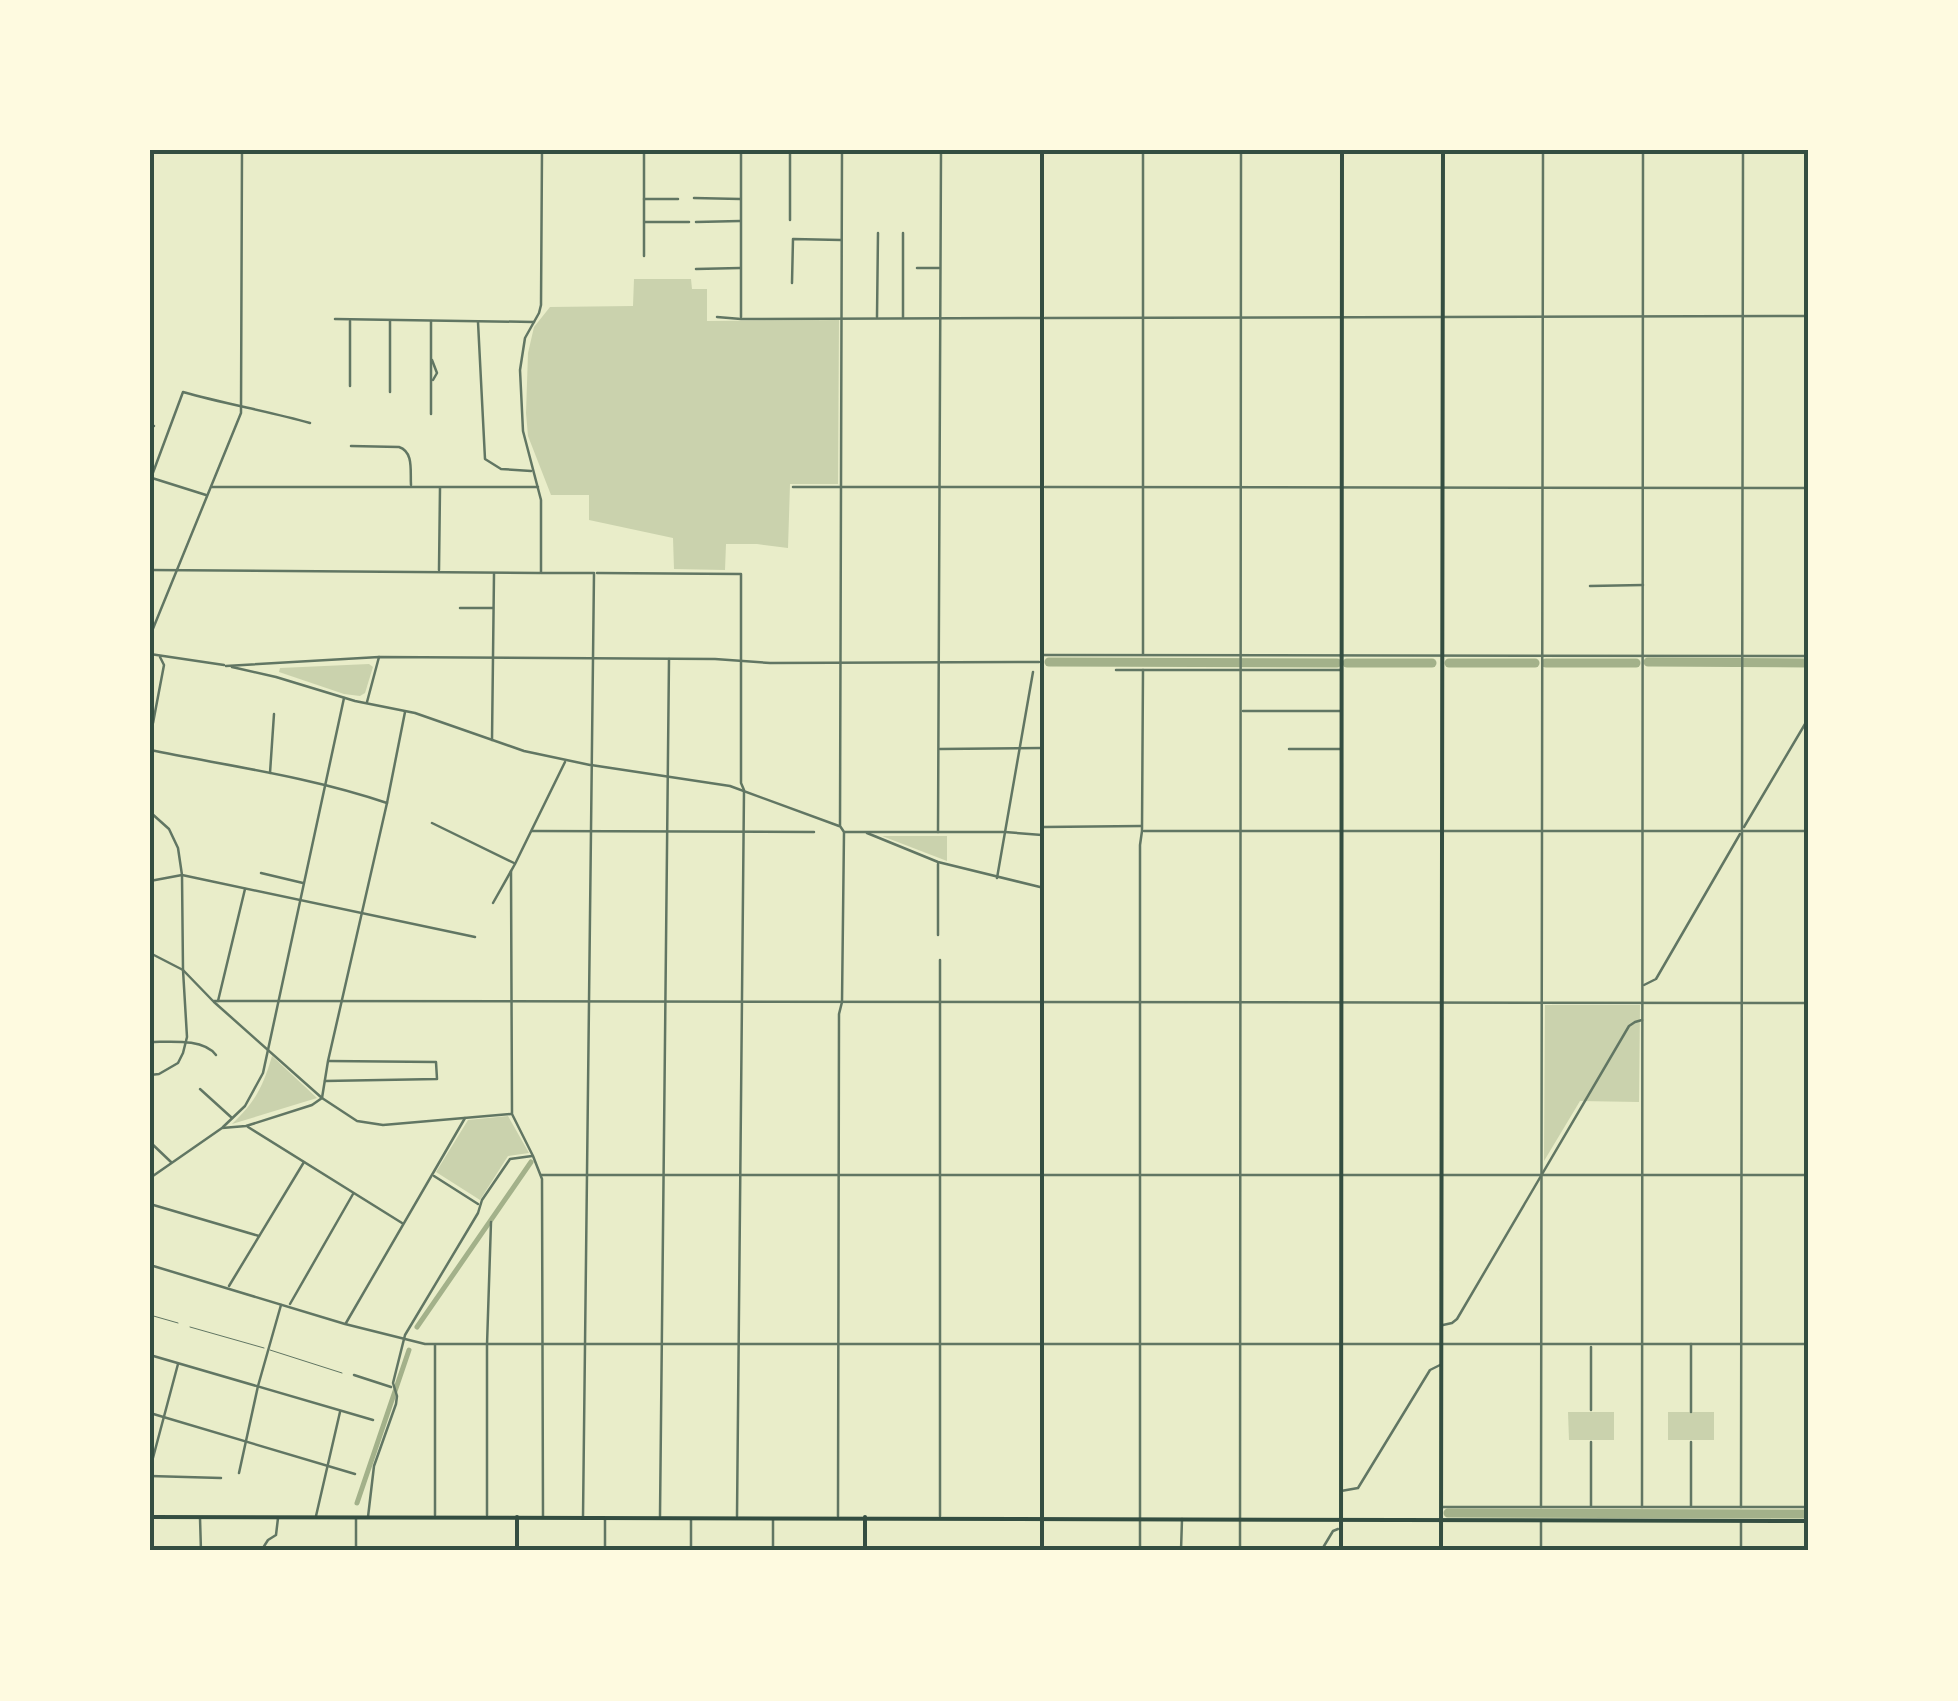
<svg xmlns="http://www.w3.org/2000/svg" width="1958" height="1701" viewBox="0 0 1958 1701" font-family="'Fira Sans Condensed',sans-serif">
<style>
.green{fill:#cad2ad}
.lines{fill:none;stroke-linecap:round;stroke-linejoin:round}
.canal{stroke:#a3b18a;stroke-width:5}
.river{stroke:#a3b18a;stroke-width:9}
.service{stroke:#617663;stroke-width:1}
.minor{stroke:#617663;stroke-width:2.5}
.tertiary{stroke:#617663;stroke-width:2.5}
.secondary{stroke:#344e41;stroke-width:4}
.neatline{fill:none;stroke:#344e41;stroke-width:4}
</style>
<rect width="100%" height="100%" fill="#e9edc9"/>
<g class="green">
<path d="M634,279H691L692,289H707V321L839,320L838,484H790L788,548L757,544H726L725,570L674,569L673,538L589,520V495H551L528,436L526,413L528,353L534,327L550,307L633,306Z"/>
<path d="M369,664L373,667L365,693L360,696L344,694L279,672L280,668Z"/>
<path d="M882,836H947V861Z"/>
<path d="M1545,1005H1640L1639,1102L1580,1101L1544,1161Z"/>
<path d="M272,1056L317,1098L232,1124C255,1102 263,1087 272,1056Z"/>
<path d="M508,1116L529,1153L508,1156L480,1200L436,1172L468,1120Z"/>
<path d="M1568,1412H1614V1440H1569Z"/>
<rect x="1668" y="1412" width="46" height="28"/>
</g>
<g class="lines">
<g class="canal">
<path d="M417,1327L531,1162"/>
<path d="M357,1503L409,1350"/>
</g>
<g class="river">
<path d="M1049,662L1337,663"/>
<path d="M1648,662L1808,663"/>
<path d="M1347,663H1432"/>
<path d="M1449,663H1535"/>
<path d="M1546,663H1636"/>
<path d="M1448,1513L1808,1514"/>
</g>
<g class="service">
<path d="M150,1315L178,1323"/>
<path d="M190,1327L264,1348"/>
<path d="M270,1350L342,1373"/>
</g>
<g class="minor">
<path d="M790,150V220"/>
<path d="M1143,150V654"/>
<path d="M694,198L740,199"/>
<path d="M644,199H678"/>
<path d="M645,222H689"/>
<path d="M696,222L740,221"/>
<path d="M903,233V317"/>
<path d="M644,256V150"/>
<path d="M917,268H939"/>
<path d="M696,269L740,268"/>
<path d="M792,283L793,239L841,240"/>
<path d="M717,317L741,319L1040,318"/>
<path d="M741,317V150"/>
<path d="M877,317L878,233"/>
<path d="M335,319L534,322"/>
<path d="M350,321V386"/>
<path d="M390,321V392"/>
<path d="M431,321V414"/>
<path d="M478,322L485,459L501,469L531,471"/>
<path d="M432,360L437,373L433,380"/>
<path d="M150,425L154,426"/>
<path d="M351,446L399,447C414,452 410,471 411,485"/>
<path d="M151,478L183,392C225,404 268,411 310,423"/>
<path d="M152,478L206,495"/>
<path d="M212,487H538"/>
<path d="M793,487H1041"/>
<path d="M150,570L540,573"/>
<path d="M439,570L440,488"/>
<path d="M597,573L741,574V783L744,790L737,1516"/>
<path d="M1590,586L1643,585"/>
<path d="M460,608H493"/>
<path d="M150,636L241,413L242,150"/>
<path d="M1043,655L1808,656"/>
<path d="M1116,670H1340"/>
<path d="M367,702L379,657"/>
<path d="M1243,711H1340"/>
<path d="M153,723L164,665L160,657"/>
<path d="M492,740L494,574"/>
<path d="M940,749L1042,748"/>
<path d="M1289,749H1341"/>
<path d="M150,750C229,766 311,777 387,803"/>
<path d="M591,765L730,786L839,826"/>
<path d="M270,773L274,714"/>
<path d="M150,812L169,829L178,848L182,875L183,970L187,1037L183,1053L178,1063L159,1074L150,1075"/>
<path d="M432,823L514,863"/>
<path d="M1044,827L1141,826"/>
<path d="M1744,827L1808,719"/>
<path d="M532,831L814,832"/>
<path d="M1144,831H1808"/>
<path d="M845,832H1005L1042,835"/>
<path d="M938,832L941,150"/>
<path d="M867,833L938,862L1040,887"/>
<path d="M511,871L512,1114L533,1156L542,1179L543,1516"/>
<path d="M261,873L303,883"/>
<path d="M997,878L1033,672"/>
<path d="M150,881L182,875L475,937"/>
<path d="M493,903L515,864L565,762"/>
<path d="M938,935V864"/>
<path d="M1644,985L1656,979L1740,834"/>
<path d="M218,1001L245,889"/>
<path d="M214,1002L322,1098L357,1121L383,1125L511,1114"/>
<path d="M150,1042C170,1042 203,1038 216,1055"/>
<path d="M325,1081L437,1079L436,1062L329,1061"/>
<path d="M200,1089L232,1118"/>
<path d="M223,1127L245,1106L263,1073L344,698"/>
<path d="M248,1127L402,1223"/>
<path d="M150,1142L171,1162"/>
<path d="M541,1175H1808"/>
<path d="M434,1176L478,1204"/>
<path d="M150,1178L222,1128L246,1126L312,1105L322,1098L328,1061L387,803L405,712"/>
<path d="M150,1204L259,1236"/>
<path d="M150,1265L345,1324L425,1344H1808"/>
<path d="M229,1286L304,1162"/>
<path d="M290,1304L353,1194"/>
<path d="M346,1323L465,1118"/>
<path d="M1443,1325L1452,1323L1457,1319L1629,1026L1635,1022L1642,1020"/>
<path d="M435,1345V1515"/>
<path d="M1591,1347V1410"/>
<path d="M150,1355L373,1420"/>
<path d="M354,1375L391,1387"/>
<path d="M1691,1412V1344"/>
<path d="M150,1413L355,1474"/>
<path d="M1591,1442V1506"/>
<path d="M150,1469L178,1364"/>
<path d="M239,1473L258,1386L281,1305"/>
<path d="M150,1476L221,1478"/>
<path d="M1341,1491L1358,1488L1430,1370L1440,1365"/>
<path d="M1691,1506V1442"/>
<path d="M1441,1507H1808"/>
<path d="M1541,1507L1543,150"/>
<path d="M1642,1507L1643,150"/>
<path d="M1741,1507L1743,150"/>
<path d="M487,1515V1345L491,1222"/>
<path d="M316,1516L340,1412"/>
<path d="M660,1516L669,659"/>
<path d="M838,1516L839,1014L842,1002L844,832L840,826L842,150"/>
<path d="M940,1516V960"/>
<path d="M368,1517L374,1466L396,1404L397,1396L393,1383L405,1335L478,1213L482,1200L510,1159L532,1156"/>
<path d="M200,1518L201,1551"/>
<path d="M691,1519V1551"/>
<path d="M773,1519V1551"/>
<path d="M261,1551L268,1540L276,1535L278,1518"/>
<path d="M356,1551V1518"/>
<path d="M605,1551V1519"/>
<path d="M1140,1551V845L1142,831L1143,670"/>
<path d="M1181,1551L1182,1519"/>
<path d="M1240,1551L1241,150"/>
<path d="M1321,1551L1333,1531L1338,1529"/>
<path d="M1541,1551V1522"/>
<path d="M1741,1551V1522"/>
</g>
<g class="tertiary">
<path d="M542,150L541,305L539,313L525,338L520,370L523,431L541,500V573H594L583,1517"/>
<path d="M1045,318L1808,316"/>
<path d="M1045,487L1808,488"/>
<path d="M150,654L224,665"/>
<path d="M226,666L379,657L715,659L770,663L1039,662"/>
<path d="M232,667L276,677L355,701L415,713L524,751L590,765"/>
<path d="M150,953L183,970L213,1001L1808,1003"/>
</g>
<g class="secondary">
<path d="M442,150H458"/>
<path d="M1042,150V1551"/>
<path d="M150,1517L1808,1521"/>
<path d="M517,1551V1517"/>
<path d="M865,1551V1517"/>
<path d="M1341,1551L1342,150"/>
<path d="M1441,1551L1443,150"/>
</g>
</g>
<rect width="1958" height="1701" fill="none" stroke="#fefae0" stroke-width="305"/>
<rect x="152" y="152" width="1654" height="1396" class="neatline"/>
</svg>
